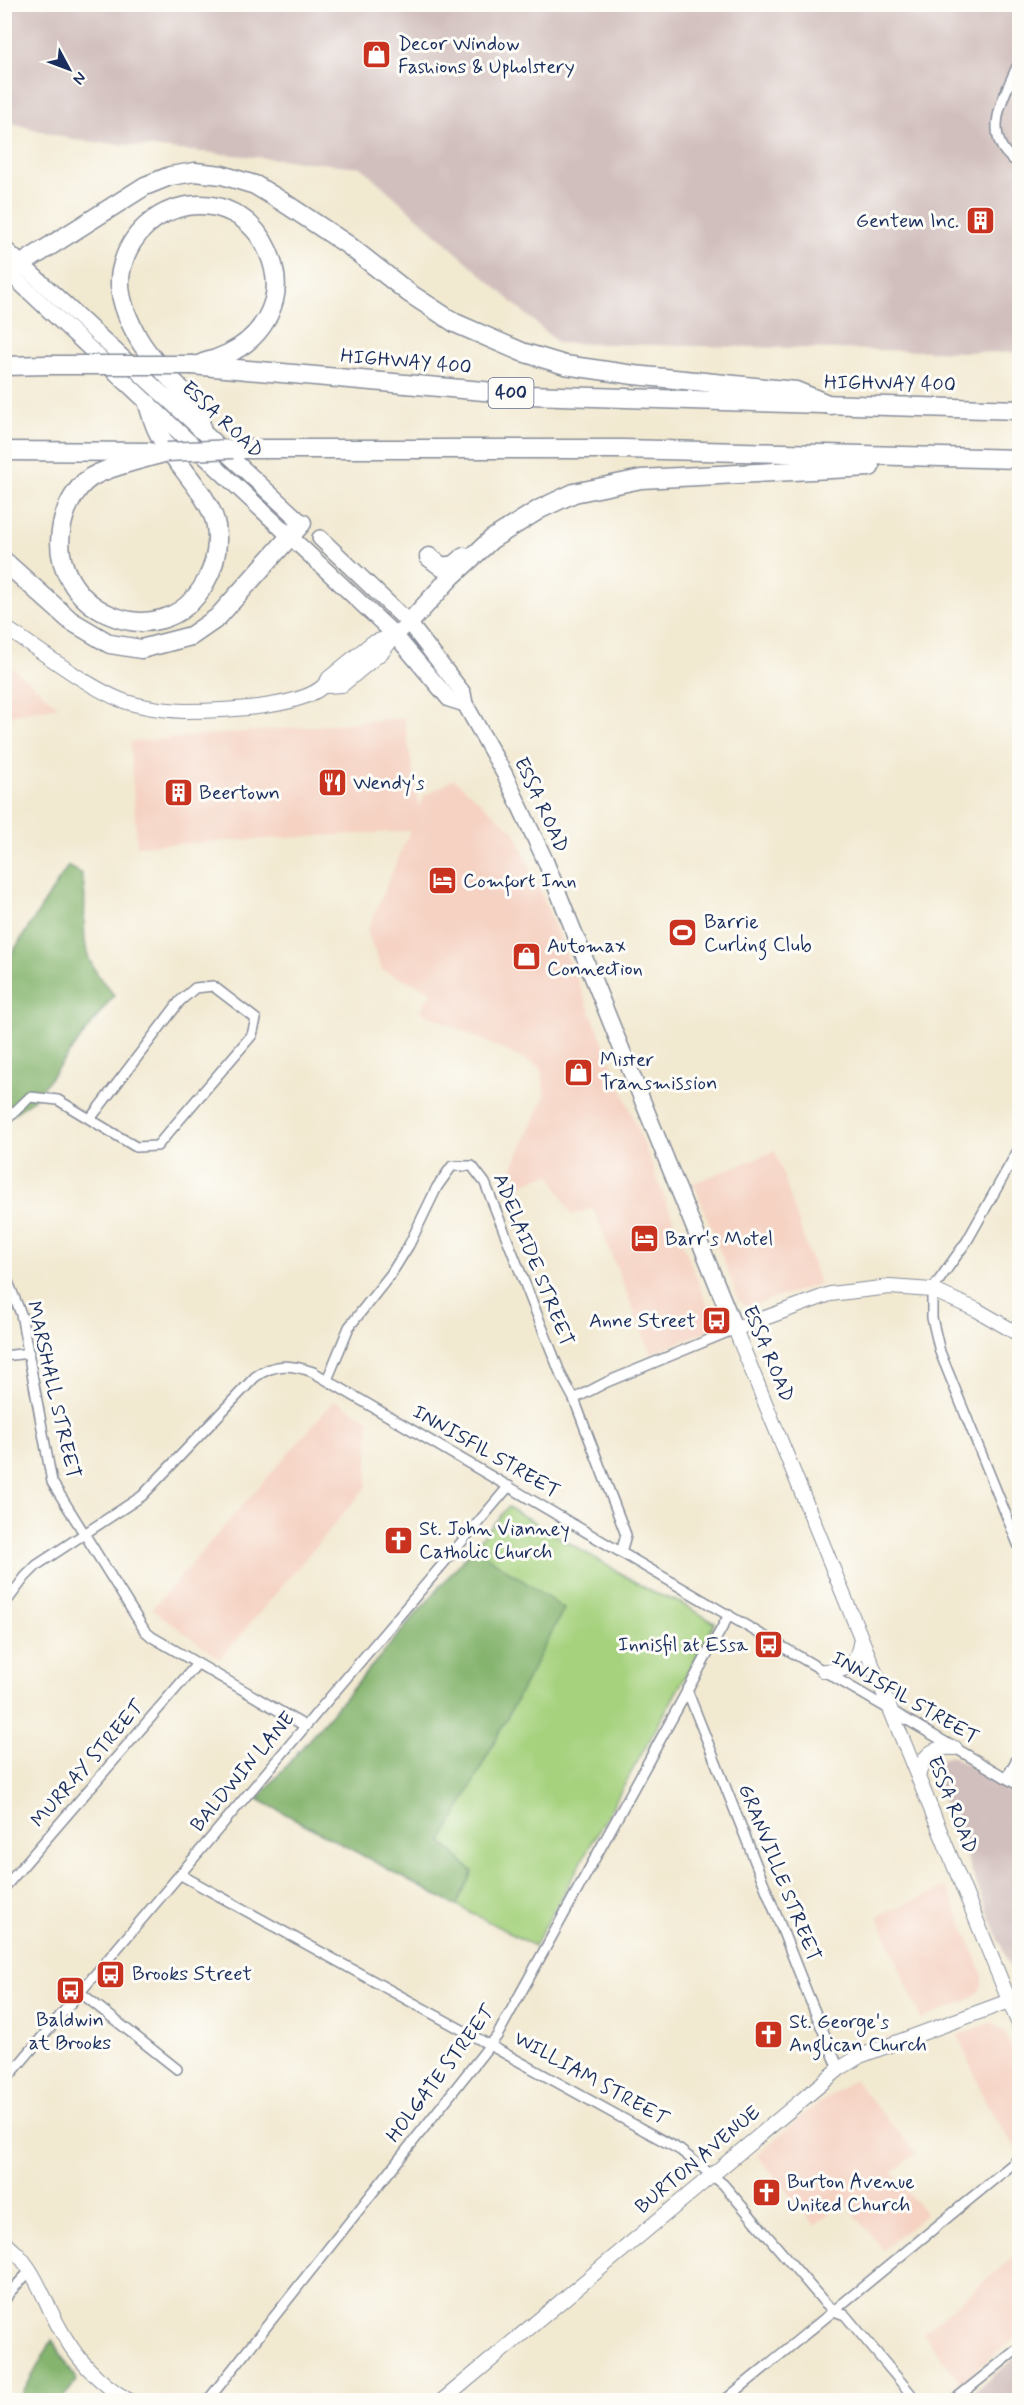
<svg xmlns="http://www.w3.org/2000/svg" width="1024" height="2405" viewBox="0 0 1024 2405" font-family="Mynerve,sans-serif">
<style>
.built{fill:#f5d2c2}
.industrial{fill:#d1bfbd}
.green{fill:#a6d27e;stroke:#60806e;stroke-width:1.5}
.forest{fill:#84b46d;stroke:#507266;stroke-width:1.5}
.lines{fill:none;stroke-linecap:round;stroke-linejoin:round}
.street-casing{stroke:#868c98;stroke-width:12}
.secondary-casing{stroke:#868c98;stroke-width:16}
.primary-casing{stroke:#868c98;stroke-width:18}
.highway-casing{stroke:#868c98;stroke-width:21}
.street{stroke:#fff;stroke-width:9}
.secondary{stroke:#fff;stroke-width:14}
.primary{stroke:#fff;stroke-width:15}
.highway{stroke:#fff;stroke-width:18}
.rail{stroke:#1b2f5e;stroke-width:3;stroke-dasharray:9 4.5;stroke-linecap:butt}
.highway-bridge-casing{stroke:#868c98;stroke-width:21;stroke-linecap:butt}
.highway-bridge{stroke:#fff;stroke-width:18}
.labels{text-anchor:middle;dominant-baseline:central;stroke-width:6;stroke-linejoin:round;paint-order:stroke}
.shield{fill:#fdfcf7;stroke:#5f6c8c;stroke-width:1.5}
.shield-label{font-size:18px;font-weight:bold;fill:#1b2f5e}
.poi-label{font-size:20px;fill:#1b2f5e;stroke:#fdfcf7;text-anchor:start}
.street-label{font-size:20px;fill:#1b2f5e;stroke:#fdfcf7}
</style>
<rect width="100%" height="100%" fill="#fdfcf7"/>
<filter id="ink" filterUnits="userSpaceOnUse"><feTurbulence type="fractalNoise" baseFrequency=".0167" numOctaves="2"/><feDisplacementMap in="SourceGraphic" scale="12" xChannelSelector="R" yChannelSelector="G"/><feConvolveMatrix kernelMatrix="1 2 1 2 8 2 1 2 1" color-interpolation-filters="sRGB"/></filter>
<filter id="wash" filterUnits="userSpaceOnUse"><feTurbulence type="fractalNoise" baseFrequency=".008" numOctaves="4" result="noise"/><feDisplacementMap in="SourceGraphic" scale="24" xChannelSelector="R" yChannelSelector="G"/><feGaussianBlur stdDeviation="1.35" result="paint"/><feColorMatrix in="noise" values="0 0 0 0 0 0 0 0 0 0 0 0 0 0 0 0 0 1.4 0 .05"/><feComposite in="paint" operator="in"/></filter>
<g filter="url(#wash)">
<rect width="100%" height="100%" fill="#f2e9d1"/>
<g class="built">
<path d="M4,662H5L58,706L5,716Z"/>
<path d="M404,718L419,807L424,796L454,779L515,832L604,1044L716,1327L651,1354L593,1208L572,1215L550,1174L502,1191L545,1096L541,1067L420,1011L432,991L382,970L367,931L410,831L137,846L130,742Z"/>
<path d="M775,1151L819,1284L748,1307L739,1301L694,1183Z"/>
<path d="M335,1400L369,1420L367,1486L220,1659L152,1609Z"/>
<path d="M947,1887L982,1973V1986L978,1992L968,2000L921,2019L878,1916Z"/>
<path d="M991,2023L1004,2031L1019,2066V2154L987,2104L958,2035Z"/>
<path d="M854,2080L916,2153L892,2173L926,2214L883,2250L844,2201L815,2225L757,2155L806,2112Z"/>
<path d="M1019,2252V2335L961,2383L923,2333Z"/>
</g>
<g class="industrial">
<path d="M4,5H1019V353L558,343L361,167L74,140L5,121Z"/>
<path d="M952,1756L1019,1796V1989L931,1770L932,1762Z"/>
<path d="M1019,2354V2400H964L1016,2357Z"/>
</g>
<path class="green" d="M508,1507L652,1592L681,1603L715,1623L534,1946L258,1799Z"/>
<g class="forest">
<path d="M68,866L81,873C89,898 81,922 86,947C89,966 102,981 114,995L35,1098L5,1120V964Z"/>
<path d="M474,1547L564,1609L442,1842L473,1872L456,1906L258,1799Z"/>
<path d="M52,2340L77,2381L61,2400H19Z"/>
</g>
</g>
<g filter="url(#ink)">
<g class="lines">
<defs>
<g id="street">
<path d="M1020,60C1006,93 976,139 1020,164"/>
<path d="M4,1122L30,1097L58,1100L136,1147L157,1146L252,1035L256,1019L213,986L195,988L180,1001L90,1119"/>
<path d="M1020,1147L967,1241L932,1290V1318L940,1352L1020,1549"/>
<path d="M4,1272L21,1314L52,1482L145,1631L152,1637L305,1726"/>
<path d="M4,1356L29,1353"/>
<path d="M327,1380L349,1327L391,1274L409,1245L437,1187L452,1166H472L485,1183L561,1375L574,1399L626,1535L621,1552"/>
<path d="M574,1399L607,1382L735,1329"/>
<path d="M4,1605L25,1577L37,1565L142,1496L255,1377C275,1363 291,1364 313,1372L1020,1786"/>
<path d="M687,1690L808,1995L839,2069"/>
<path d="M1006,1778L1020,1754"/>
<path d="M181,1875L680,2150L723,2184L824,2302L834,2311L845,2315L916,2400"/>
<path d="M4,1888L197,1664"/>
<path d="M81,1993L177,2069"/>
<path d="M4,2082L509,1486"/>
<path d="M4,2302L9,2293L30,2271"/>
<path d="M208,2400L497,2036L729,1615"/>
<path d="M725,2400L1020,2158"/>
<path d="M954,2400L1020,2347"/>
</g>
<g id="secondary">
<path d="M4,627C39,649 84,685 121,700C140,707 163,710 184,711C215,711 317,709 329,678L372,643L395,635"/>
<path d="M326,686L342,685L383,651L395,635L409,623"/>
<path d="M1020,1335L977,1310L932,1290L890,1287L830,1294L735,1329L1020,2027"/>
<path d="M824,1671C851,1672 857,1664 861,1638"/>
<path d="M918,1777C923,1755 932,1746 955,1748"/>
<path d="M4,2243C33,2261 43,2299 59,2327C75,2357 99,2383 128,2400"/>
<path d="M443,2400L839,2069L860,2056L1009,2001"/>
</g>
<g id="primary">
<path d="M4,248L302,523"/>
<path d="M4,268L395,635L449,699L465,704"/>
<path d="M320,538L409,623L463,693L465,704L505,775L545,860L735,1329"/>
</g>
<g id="highway">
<path d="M9,272L145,186L170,176L195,172L222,175L255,185L283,202L348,245L409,293L455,323L522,352L565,365L634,375L796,391L830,405"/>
<path d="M192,365L528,395L1020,410"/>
<path d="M4,366L47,365"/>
<path d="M148,404C151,414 154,425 159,434C172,460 212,498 216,526C219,546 215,566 205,583C161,662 44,609 62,525C66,506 78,482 97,474C118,464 144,459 167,452"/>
<path d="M201,429L200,415L192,402C175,382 146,356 135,332C126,315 117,291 121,271C136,196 236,179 268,251C275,267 278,284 274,300C264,336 237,354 203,363"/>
<path d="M233,449H623L1020,459"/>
<path d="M4,451L150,452"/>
<path d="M429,557L442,567L455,565L464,557"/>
<path d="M4,561L71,621L110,644L141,649L191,636L217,618L302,523"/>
<path d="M409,623L451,577L492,539L540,509L574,493L641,479L870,467"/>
</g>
</defs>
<use href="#street" class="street-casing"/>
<use href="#secondary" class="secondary-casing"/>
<use href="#primary" class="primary-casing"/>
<use href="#highway" class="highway-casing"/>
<use href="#street" class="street"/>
<use href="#secondary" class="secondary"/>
<use href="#primary" class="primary"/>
<use href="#highway" class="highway"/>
<path class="rail" d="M1009,2400L1020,2393"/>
<defs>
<g id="highway-bridge">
<path d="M47,365H192"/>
<path d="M167,452L233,449"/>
</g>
</defs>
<use href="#highway-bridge" class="highway-bridge-casing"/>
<use href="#highway-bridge" class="highway-bridge"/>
</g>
</g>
<defs>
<symbol id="shop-square" viewBox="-11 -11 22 22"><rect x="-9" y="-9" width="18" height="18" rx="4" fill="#c8321e" stroke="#fdfcf7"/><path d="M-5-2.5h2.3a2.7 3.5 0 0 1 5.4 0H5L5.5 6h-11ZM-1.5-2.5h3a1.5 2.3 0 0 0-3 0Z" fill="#fff"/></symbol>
<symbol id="building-square" viewBox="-11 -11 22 22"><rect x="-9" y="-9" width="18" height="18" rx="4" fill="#c8321e" stroke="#fdfcf7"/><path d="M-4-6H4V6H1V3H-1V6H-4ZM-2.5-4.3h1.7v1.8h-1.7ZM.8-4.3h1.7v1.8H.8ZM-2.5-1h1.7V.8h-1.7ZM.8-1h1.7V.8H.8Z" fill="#fff"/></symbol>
<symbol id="restaurant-square" viewBox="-11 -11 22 22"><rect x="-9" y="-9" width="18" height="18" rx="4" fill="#c8321e" stroke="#fdfcf7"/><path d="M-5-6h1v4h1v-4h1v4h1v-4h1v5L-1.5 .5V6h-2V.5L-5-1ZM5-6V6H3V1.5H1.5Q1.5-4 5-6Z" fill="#fff"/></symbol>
<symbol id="hotel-square" viewBox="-11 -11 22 22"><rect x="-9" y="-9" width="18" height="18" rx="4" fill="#c8321e" stroke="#fdfcf7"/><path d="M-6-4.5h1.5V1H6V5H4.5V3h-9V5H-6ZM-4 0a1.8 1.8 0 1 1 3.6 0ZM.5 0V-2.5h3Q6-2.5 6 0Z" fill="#fff"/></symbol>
<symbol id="stadium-square" viewBox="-11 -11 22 22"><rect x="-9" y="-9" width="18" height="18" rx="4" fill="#c8321e" stroke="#fdfcf7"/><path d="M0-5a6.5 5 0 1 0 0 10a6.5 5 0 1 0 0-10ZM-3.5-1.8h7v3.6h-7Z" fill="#fff"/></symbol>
<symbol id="bus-square" viewBox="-11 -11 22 22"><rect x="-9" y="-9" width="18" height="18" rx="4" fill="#c8321e" stroke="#fdfcf7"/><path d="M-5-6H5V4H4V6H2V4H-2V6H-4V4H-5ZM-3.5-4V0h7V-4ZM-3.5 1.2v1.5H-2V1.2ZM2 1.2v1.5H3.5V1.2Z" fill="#fff"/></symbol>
<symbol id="church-square" viewBox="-11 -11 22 22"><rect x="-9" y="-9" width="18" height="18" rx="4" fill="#c8321e" stroke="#fdfcf7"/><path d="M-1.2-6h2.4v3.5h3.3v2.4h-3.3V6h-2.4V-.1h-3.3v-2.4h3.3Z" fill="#fff"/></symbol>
</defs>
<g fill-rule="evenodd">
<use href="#shop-square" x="360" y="38" width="33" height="33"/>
<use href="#building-square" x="964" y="204" width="33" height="33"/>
<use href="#restaurant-square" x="316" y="766" width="33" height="33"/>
<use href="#building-square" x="162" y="776" width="33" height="33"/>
<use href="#hotel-square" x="426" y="864" width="33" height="33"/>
<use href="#stadium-square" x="666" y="916" width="33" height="33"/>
<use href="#shop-square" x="510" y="940" width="33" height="33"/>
<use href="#shop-square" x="562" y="1056" width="33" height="33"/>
<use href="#hotel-square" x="628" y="1222" width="33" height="33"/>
<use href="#bus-square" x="700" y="1304" width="33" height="33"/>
<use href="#church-square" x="382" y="1524" width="33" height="33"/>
<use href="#bus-square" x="752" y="1628" width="33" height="33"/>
<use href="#bus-square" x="94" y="1958" width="33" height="33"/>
<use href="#bus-square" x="54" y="1974" width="33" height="33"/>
<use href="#church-square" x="752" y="2018" width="33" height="33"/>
<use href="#church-square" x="750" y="2176" width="33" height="33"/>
</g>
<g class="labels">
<rect class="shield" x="488.5" y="378" width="45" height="30" rx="4.5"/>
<g class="shield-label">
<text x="511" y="393">400</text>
</g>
<g class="poi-label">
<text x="398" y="44">Decor Window<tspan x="398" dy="23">Fashions &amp; Upholstery</tspan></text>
<text x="959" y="221" text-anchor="end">Gentem Inc.</text>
<text x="353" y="783">Wendy's</text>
<text x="199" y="793">Beertown</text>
<text x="463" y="881">Comfort Inn</text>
<text x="704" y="922">Barrie<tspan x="704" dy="23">Curling Club</tspan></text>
<text x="547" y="946">Automax<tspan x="547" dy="23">Connection</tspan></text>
<text x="600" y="1060">Mister<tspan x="600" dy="23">Transmission</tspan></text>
<text x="665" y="1239">Barr's Motel</text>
<text x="696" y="1321" text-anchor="end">Anne Street</text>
<text x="419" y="1529">St. John Vianney<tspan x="419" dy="23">Catholic Church</tspan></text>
<text x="748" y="1645" text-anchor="end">Innisfil at Essa</text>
<text x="132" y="1974">Brooks Street</text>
<text x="70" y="2020" text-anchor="middle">Baldwin<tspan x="70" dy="23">at Brooks</tspan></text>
<text x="789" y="2022">St. George's<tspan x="789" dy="23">Anglican Church</tspan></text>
<text x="787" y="2182">Burton Avenue<tspan x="787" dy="23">United Church</tspan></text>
</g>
<g class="street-label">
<text transform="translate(406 362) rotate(5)">HIGHWAY 400</text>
<text transform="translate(890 384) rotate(1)">HIGHWAY 400</text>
<text transform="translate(222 420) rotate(43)">ESSA ROAD</text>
<text transform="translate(541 805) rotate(65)">ESSA ROAD</text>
<text transform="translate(533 1260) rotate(68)">ADELAIDE STREET</text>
<text transform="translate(768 1354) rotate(67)">ESSA ROAD</text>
<text transform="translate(53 1390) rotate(77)">MARSHALL STREET</text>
<text transform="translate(486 1452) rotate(30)">INNISFIL STREET</text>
<text transform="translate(905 1698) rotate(30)">INNISFIL STREET</text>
<text transform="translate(88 1764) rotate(-49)">MURRAY STREET</text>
<text transform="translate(243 1772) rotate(-50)">BALDWIN LANE</text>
<text transform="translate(952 1805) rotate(68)">ESSA ROAD</text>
<text transform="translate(779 1873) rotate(68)">GRANVILLE STREET</text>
<text transform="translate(441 2074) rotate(-53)">HOLGATE STREET</text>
<text transform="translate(591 2079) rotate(29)">WILLIAM STREET</text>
<text transform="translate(698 2160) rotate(-40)">BURTON AVENUE</text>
</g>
</g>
<rect width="1024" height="2405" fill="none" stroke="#fdfcf7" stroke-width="24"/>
<g transform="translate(69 69) rotate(131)" stroke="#fdfcf7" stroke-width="4.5" paint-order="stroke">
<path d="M0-4.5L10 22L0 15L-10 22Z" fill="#1b2f5e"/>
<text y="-9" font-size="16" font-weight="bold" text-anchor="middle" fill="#1b2f5e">N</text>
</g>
</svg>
